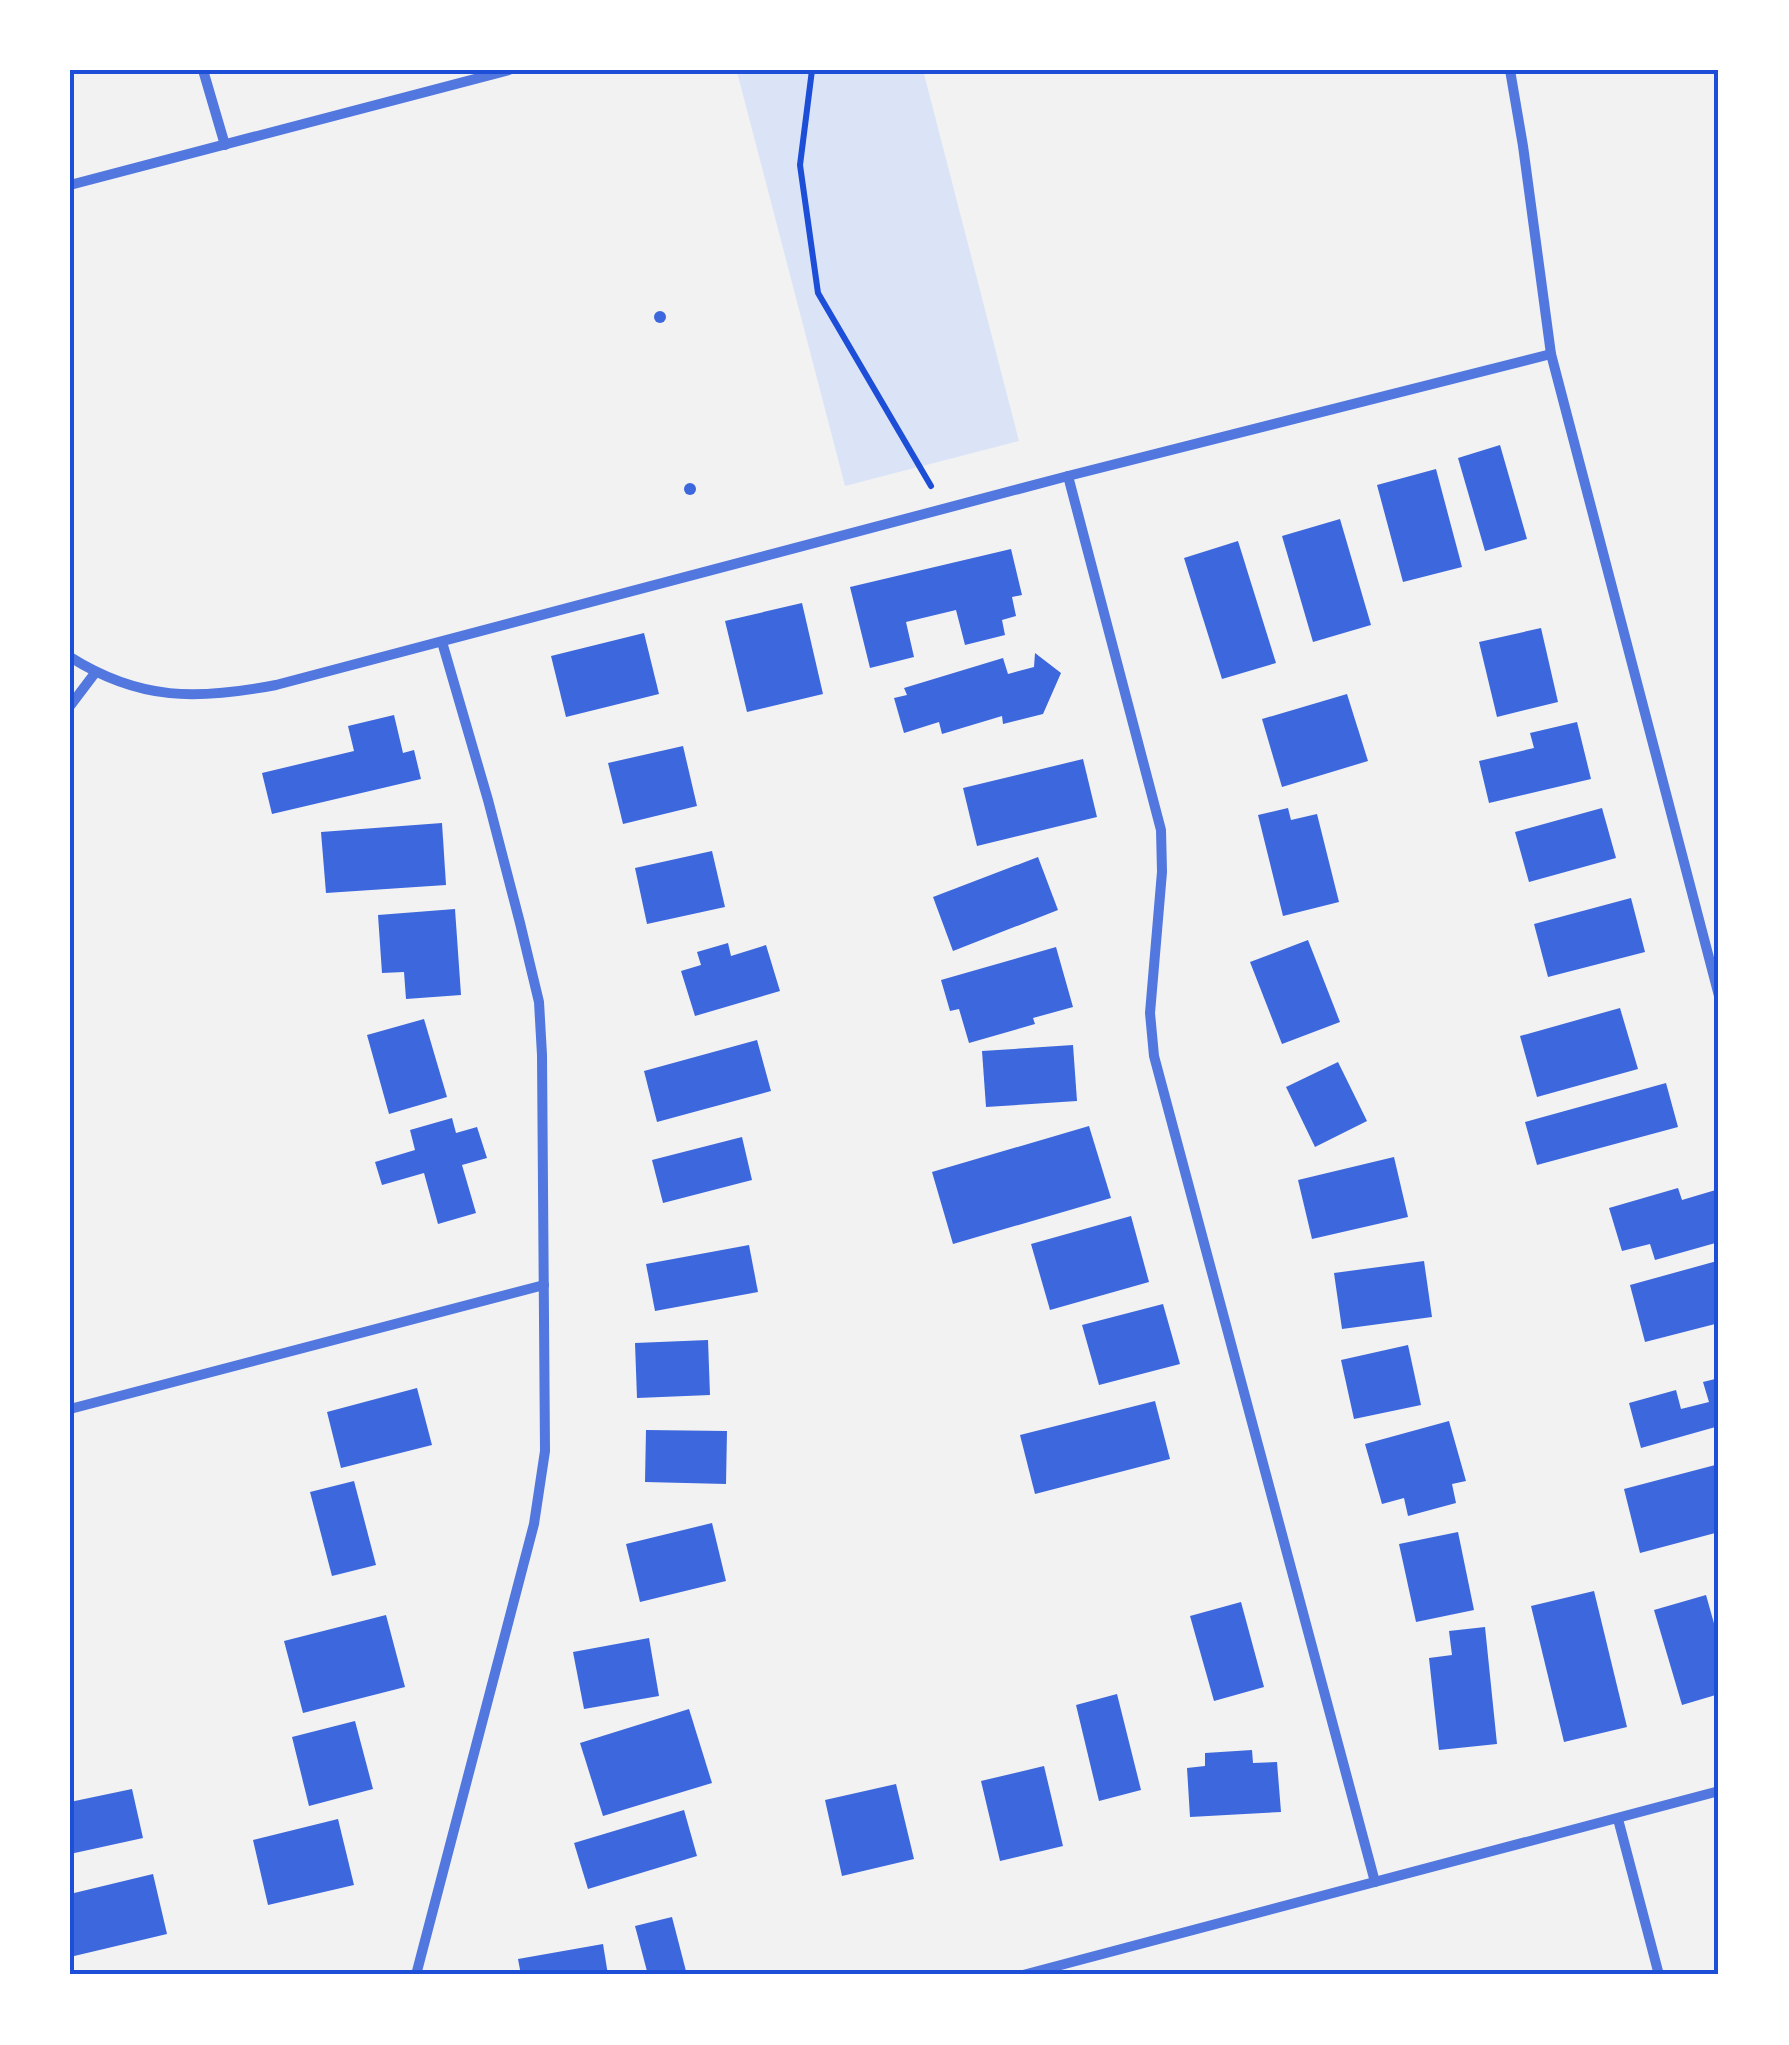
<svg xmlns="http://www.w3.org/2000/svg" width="1789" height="2045" viewBox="0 0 1789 2045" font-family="'Noto Serif',serif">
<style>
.green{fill:#dbe4f7}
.building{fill:#3d67dc}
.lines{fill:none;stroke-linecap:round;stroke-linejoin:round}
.path{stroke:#1d4ed8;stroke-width:6}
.minor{stroke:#5277de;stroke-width:10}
.neatline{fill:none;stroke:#1d4ed8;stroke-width:4}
</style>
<rect width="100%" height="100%" fill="#f2f2f2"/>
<path class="green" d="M743,70H923L1019,441L845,486L737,72Z"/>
<g class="building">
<circle cx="660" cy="317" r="6"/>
<path d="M1500,445L1527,539L1485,551L1458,458Z"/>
<path d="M1436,469L1462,567L1403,582L1377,485Z"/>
<circle cx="690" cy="489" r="6"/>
<path d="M1340,519L1371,625L1313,642L1282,536Z"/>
<path d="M1238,541L1276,663L1222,679L1184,558Z"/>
<path d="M1011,549L1022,595L1012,597L1016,616L1002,620L1005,635L965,645L956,610L906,622L914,657L870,668L850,587Z"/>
<path d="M802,603L823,694L747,712L725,621Z"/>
<path d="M1541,628L1558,702L1497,717L1479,642Z"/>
<path d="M644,633L659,694L566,717L551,656Z"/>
<path d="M1035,653L1061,673L1043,714L1003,724L1002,716L942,734L939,722L904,733L894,698L907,695L904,688L1003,658L1008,674L1034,667Z"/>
<path d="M1347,694L1368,761L1282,787L1262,719Z"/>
<path d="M394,715L403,753L414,750L421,779L272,814L262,773L354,751L348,726Z"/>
<path d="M1577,722L1591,779L1489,803L1479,761L1534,748L1530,733Z"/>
<path d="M683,746L697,806L623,824L608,763Z"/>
<path d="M1083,759L1097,817L977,846L963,788Z"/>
<path d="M1288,808L1291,820L1317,814L1339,902L1283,916L1258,815Z"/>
<path d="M1602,808L1616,858L1529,882L1515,832Z"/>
<path d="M442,823L446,885L326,893L321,832Z"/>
<path d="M712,851L725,907L647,924L635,868Z"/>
<path d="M1038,857L1058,910L953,951L933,897Z"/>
<path d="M1631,898L1645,952L1548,977L1534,924Z"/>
<path d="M455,909L461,995L406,999L404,972L382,973L378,915Z"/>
<path d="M1308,940L1340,1022L1282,1044L1250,962Z"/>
<path d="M728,943L731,956L766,945L780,991L695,1016L681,971L701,965L697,952Z"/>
<path d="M1056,947L1073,1007L1033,1018L1035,1024L969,1043L959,1009L950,1011L941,980Z"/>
<path d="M1620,1008L1638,1069L1537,1097L1520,1036Z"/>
<path d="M424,1019L447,1097L389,1114L367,1035Z"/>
<path d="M757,1040L771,1091L657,1122L644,1071Z"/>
<path d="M1073,1045L1077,1101L986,1107L982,1051Z"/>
<path d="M1338,1062L1367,1121L1315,1147L1286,1087Z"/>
<path d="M1666,1083L1678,1127L1537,1165L1525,1122Z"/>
<path d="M452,1118L456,1133L477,1127L487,1158L462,1165L476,1213L438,1224L424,1173L382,1185L375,1162L415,1150L410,1130Z"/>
<path d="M1089,1126L1111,1198L953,1244L932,1172Z"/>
<path d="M742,1137L752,1180L663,1203L652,1160Z"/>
<path d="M1394,1157L1408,1217L1312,1239L1298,1180Z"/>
<path d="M1678,1188L1682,1200L1719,1189V1242L1655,1260L1650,1244L1622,1251L1609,1208Z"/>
<path d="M1131,1216L1149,1282L1050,1310L1031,1244Z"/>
<path d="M749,1245L758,1292L655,1311L646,1264Z"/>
<path d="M1424,1261L1432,1317L1342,1329L1334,1273Z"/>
<path d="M1717,1261L1719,1323L1645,1342L1630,1285Z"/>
<path d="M1163,1304L1180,1364L1099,1385L1082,1325Z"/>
<path d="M708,1340L710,1395L637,1398L635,1343Z"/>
<path d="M1408,1345L1421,1405L1354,1419L1341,1360Z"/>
<path d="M1719,1378V1426L1641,1448L1629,1403L1676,1390L1681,1409L1709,1402L1703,1382Z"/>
<path d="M417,1388L432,1445L341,1468L327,1412Z"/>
<path d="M1155,1401L1170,1459L1035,1494L1020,1435Z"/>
<path d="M1449,1421L1466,1481L1452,1484L1456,1503L1408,1516L1404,1498L1382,1504L1365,1444Z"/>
<path d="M646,1430L727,1431L726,1484L645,1482Z"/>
<path d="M1719,1464V1532L1640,1553L1624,1489Z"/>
<path d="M354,1481L376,1565L332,1576L310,1492Z"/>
<path d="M712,1523L726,1581L640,1602L626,1544Z"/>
<path d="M1458,1532L1474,1610L1416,1622L1399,1544Z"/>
<path d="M1594,1591L1627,1727L1564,1742L1531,1606Z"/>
<path d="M1706,1595L1719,1641V1694L1682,1705L1654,1610Z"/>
<path d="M1241,1602L1264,1687L1214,1701L1190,1616Z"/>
<path d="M386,1615L405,1687L303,1713L284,1641Z"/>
<path d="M1485,1627L1497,1744L1439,1750L1429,1658L1452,1655L1449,1631Z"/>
<path d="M649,1638L659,1696L584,1709L573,1652Z"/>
<path d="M1117,1694L1141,1790L1099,1801L1076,1705Z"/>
<path d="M689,1709L712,1783L603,1816L580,1743Z"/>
<path d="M355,1721L373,1789L309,1806L292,1737Z"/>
<path d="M1252,1750L1253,1763L1277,1762L1281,1812L1190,1817L1187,1768L1205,1766V1753Z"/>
<path d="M1044,1766L1063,1846L1000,1861L981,1781Z"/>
<path d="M896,1784L914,1859L842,1876L825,1800Z"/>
<path d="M132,1789L143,1838L70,1854V1802Z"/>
<path d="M684,1810L697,1856L588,1889L574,1843Z"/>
<path d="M338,1819L354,1885L268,1905L253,1840Z"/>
<path d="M153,1874L167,1934L70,1957V1894Z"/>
<path d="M672,1917L687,1975H648L635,1926Z"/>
<path d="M603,1944L608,1975H521L518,1959Z"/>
</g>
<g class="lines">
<path class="path" d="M812,70L800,165L818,293L931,486"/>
<g class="minor">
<path d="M203,70L225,145"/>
<path d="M1510,70L1523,146L1551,354L1719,996"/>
<path d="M70,185L509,70"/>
<path d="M1068,476L1161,830L1162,872L1150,1013L1154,1056L1375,1882"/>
<path d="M70,657C140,701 197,700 276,685L1068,476L1551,354"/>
<path d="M70,706L95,673"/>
<path d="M70,1409L544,1285"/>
<path d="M1618,1819L1659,1975"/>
<path d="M416,1975L534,1524L545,1451L542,1055L539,1002L520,923L488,800L442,642"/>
<path d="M1023,1975L1719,1791"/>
</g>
</g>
<rect width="1789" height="2045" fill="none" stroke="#ffffff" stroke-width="145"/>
<rect x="72" y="72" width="1644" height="1900" class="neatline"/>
</svg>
